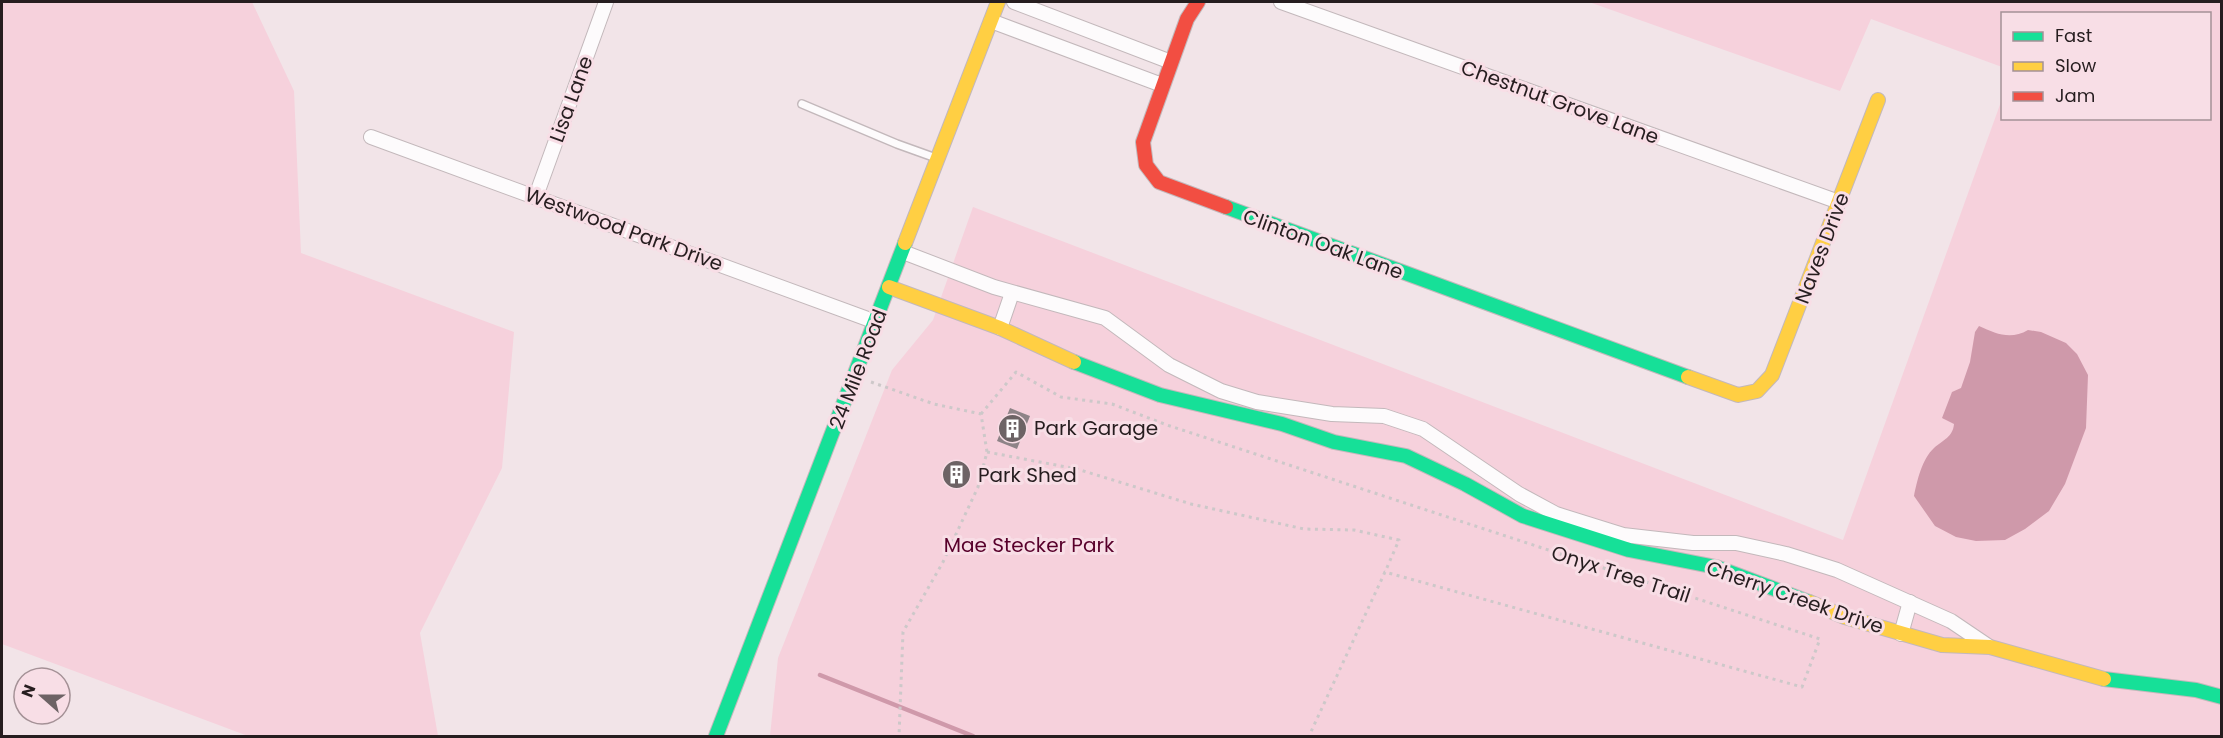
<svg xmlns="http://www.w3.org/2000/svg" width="2223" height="738" viewBox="0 0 2223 738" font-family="Poppins,sans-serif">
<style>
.green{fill:#f6d1dc}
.water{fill:#cf99aa}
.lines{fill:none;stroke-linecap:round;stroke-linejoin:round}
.stream{stroke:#cf99aa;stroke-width:4.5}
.building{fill:#8e8387}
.lane-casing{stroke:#c3b8bb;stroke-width:10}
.street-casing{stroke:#c3b8bb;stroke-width:16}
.fast-casing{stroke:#c3b8bb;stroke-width:16}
.slow-casing{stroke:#c3b8bb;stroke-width:16}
.jam-casing{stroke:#c3b8bb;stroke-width:16}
.path{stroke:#cdc8c9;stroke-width:3;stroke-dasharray:3 4.5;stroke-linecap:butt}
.lane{stroke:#fdfbfc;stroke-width:7}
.street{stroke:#fdfbfc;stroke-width:14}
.fast{stroke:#16e098;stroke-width:14}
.slow{stroke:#ffcf43;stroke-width:14}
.jam{stroke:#f24e42;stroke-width:14}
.labels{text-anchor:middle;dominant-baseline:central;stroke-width:6;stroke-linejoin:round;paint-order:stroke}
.street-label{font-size:20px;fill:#261d1f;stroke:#f8dee6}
.poi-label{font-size:20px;fill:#261d1f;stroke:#f8dee6;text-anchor:start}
.park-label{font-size:20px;fill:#58002b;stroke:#f8dee6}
</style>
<rect width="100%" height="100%" fill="#f2e4e8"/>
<g class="green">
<path d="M2,2H252L294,91L301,253L514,332L502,468L420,633L438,736H248L2,644Z"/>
<path d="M1589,2H2221V736H770L778,658L892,370L933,320L973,207L1843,540L2002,99V118H2210V14H2002V67L1871,19L1840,91Z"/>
</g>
<path class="water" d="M1979,326C1996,334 2011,340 2028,330L2041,332L2066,343L2077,354L2088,375L2086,428L2065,484L2049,511L2025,529L2005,540L1976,541L1956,537L1935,526L1914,496C1917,481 1922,459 1934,448C1943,440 1953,437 1954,424L1942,418L1952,392L1961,388L1970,362L1975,332Z"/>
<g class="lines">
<path class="stream" d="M820,675L973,736"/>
</g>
<g class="building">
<path d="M1010,408L1030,416L1017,449L997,441Z"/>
<path d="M951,463L970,469L963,487L945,481Z"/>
</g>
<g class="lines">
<defs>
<path id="lane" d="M802,104L897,144L936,158"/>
<g id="street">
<path d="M1014,2L1171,62"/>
<path d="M1281,2L1839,202"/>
<path d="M991,21L1162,85"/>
<path d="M371,137L876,322"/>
<path d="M536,196L606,2"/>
<path d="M903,252L994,287L1105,318L1169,365L1221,391L1257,402L1332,414L1384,416L1423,429L1519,494L1556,514L1623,535L1693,543H1736L1786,554L1837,570L1951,621L1988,646"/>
<path d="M1000,328L1012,293"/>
<path d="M1901,634L1910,602"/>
</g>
<g id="fast">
<path d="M1226,207L1688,377"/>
<path d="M1074,362L1160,395L1282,424L1334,442L1406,456L1465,484L1523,516L1629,550L1716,567L1809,602"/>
<path d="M2104,679L2196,690L2222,697"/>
<path d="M716,736L905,243"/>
</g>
<g id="slow">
<path d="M905,243L998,2"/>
<path d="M889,287L1000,328L1074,362"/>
<path d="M1688,377L1738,395L1757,391L1772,375L1878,100"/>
<path d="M1809,602L1845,617L1942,645L1990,647L2104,679"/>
</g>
<path id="jam" d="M1198,2L1187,19L1143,142L1146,165L1159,182L1226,207"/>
</defs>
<use href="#lane" class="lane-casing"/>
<use href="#street" class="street-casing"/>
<use href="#fast" class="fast-casing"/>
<use href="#slow" class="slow-casing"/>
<use href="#jam" class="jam-casing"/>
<g class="path">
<path d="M871,382L934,404L981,414L987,452L978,487L943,562L903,632L899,736"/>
<path d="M981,414L1016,372L1061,397L1112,404L1167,425L1820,639L1802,687L1385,572L1309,736"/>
<path d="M987,452L1077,469L1191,504L1304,529L1354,530L1399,540L1385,572"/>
</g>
<use href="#lane" class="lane"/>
<use href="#street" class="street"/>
<use href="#fast" class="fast"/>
<use href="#slow" class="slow"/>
<use href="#jam" class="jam"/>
</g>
<defs>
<symbol id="building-disc" viewBox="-11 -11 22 22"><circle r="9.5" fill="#6d6365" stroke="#f8dee6"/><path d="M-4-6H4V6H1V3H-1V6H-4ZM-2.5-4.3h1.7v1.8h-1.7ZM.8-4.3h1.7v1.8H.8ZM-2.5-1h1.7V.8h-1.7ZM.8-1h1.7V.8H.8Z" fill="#fff"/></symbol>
</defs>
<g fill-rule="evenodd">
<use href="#building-disc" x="996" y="412" width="33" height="33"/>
<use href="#building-disc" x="940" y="458" width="33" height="33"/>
</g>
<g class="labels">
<g class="street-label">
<text transform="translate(571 99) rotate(-70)">Lisa Lane</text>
<text transform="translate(1560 102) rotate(20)">Chestnut Grove Lane</text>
<text transform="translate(624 229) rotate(20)">Westwood Park Drive</text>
<text transform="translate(1323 244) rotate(20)">Clinton Oak Lane</text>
<text transform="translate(1822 248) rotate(-69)">Naves Drive</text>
<text transform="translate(858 369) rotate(-69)">24 Mile Road</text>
<text transform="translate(1621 574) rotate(18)">Onyx Tree Trail</text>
<text transform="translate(1795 597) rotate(19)">Cherry Creek Drive</text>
</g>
<g class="poi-label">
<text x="1034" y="428">Park Garage</text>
<text x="978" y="475">Park Shed</text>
</g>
<g class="park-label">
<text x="1029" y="545">Mae Stecker Park</text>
</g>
</g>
<rect width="2223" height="738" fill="none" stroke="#261d1f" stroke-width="6"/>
<rect x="2001" y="12" width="210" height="108" fill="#f8dee6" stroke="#a49196" stroke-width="1.5"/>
<rect x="2013" y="32" width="30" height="9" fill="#16e098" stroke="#a49196" stroke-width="1.5"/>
<text x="2055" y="42" font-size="18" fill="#261d1f">Fast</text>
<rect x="2013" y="62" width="30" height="9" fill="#ffcf43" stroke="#a49196" stroke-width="1.5"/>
<text x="2055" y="72" font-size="18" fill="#261d1f">Slow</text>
<rect x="2013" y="92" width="30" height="9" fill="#f24e42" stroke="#a49196" stroke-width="1.5"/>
<text x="2055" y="102" font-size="18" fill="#261d1f">Jam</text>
<g transform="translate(42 696) rotate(291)"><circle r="28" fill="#f8dee6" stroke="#a49196" stroke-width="1.5"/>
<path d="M0-4.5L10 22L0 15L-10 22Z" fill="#6d6365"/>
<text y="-9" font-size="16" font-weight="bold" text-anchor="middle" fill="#261d1f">N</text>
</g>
</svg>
